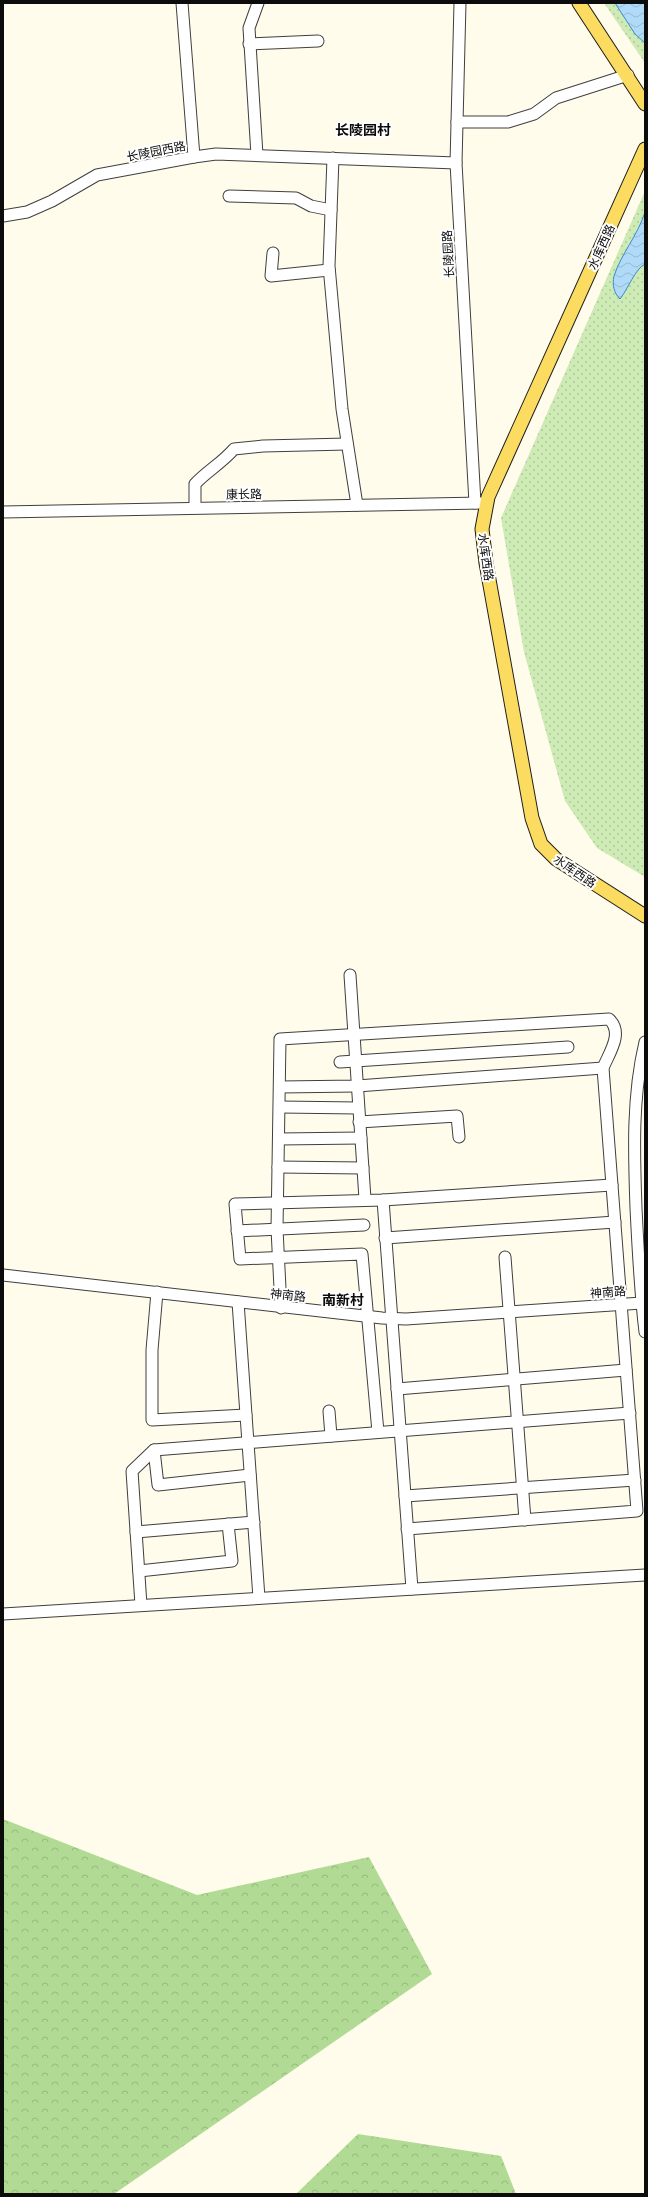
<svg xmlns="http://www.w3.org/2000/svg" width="648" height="2197" viewBox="0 0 648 2197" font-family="'Noto Serif','Noto Sans SC',serif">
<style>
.grass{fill:url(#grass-dots)}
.forest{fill:url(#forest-crowns)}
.water{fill:url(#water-waves);stroke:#368ccf}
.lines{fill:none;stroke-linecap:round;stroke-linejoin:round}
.minor-casing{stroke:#3f3f3f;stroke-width:13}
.major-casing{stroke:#1d1d1d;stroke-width:15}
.minor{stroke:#fff;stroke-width:11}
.major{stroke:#fbdb60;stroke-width:13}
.labels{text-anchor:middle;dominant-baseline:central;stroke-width:4;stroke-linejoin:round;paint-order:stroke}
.street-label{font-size:12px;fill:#0c0c0c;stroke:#fff}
.quarter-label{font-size:14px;font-weight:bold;fill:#0c0c0c;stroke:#fff}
</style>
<defs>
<pattern id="grass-dots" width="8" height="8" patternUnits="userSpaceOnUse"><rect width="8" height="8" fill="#ceeab5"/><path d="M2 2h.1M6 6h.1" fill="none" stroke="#b0c89a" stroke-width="1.8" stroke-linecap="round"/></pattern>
<pattern id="forest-crowns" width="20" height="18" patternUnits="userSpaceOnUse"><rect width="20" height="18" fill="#b1db94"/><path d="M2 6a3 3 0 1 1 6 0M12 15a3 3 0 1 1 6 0" fill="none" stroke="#97bb7e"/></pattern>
<pattern id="water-waves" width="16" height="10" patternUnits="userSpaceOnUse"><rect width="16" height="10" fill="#b0daf7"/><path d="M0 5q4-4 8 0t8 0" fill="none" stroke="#96bad3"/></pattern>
</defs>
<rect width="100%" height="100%" fill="#fffcec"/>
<g class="grass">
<path d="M604,3H645V63Z"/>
<path d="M645,191V877L597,848L565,801L524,652L501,518Z"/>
</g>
<g class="forest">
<path d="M3,1819L197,1895L369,1857L432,1974L114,2194H3Z"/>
<path d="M358,2134L501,2156L516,2194H296Z"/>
</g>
<g class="water">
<path d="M615,3H645V43L635,34Z"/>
<path d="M645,212V264C635,269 628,289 620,299C614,293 612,285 614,276C621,254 638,235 645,212Z"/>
</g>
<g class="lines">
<defs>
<g id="minor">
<path d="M460,3L456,163L475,503"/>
<path d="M249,44L318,41"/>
<path d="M457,122H508L534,114L556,98L628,75"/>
<path d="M257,155L249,28L258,3"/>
<path d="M194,157L216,154L456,163"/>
<path d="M333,158L329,266L342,409L357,505"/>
<path d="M229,196L296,198L311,206L331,210"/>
<path d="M3,216L27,212L52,201L97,175L194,157L182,3"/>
<path d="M273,253L271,276L329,270"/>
<path d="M195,507V484C207,471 222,463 234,449L263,446L347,444"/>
<path d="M3,512L482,503"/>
<path d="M350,975L365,1199"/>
<path d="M645,1042C632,1096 634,1153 636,1208C638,1249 640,1291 645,1332"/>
<path d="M340,1062L568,1047"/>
<path d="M280,1087L357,1086L603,1068"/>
<path d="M280,1107L358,1108"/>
<path d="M359,1122L457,1116L459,1137"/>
<path d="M279,1139L361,1138"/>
<path d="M278,1167L363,1168"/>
<path d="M383,1200L412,1589"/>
<path d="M237,1231L364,1225"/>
<path d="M385,1238L615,1222"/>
<path d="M505,1257L525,1520"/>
<path d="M3,1275L382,1318L406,1319L642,1303"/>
<path d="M157,1292L152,1350V1420L246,1415"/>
<path d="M238,1302L259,1598"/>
<path d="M281,1308L277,1229L280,1039L609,1019C624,1033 609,1053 603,1068L637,1511L407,1529"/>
<path d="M397,1389L626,1370"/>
<path d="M329,1411L331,1436"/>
<path d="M378,1432L362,1254L240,1259L235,1204L383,1200L612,1185"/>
<path d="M154,1450L158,1485L250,1475"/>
<path d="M405,1496L635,1480"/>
<path d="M136,1532L254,1522"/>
<path d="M139,1571L232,1561L228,1524"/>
<path d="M141,1605L132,1471L154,1450L630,1413"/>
<path d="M3,1614L645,1575"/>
</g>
<g id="major">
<path d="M579,3L645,104"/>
<path d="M645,149L488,497L482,529L486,563L532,818L541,844L556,859L645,916"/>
</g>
</defs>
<use href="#minor" class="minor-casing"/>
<use href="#major" class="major-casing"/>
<use href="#minor" class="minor"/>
<use href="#major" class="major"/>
</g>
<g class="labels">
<g class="street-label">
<text transform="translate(156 151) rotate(-11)">长陵园西路</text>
<text transform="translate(601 247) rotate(-66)">水库西路</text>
<text transform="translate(448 254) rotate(-93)">长陵园路</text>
<text transform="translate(244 494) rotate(-1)">康长路</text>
<text transform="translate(486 557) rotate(82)">水库西路</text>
<text transform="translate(575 871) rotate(34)">水库西路</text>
<text transform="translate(608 1292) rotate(-4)">神南路</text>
<text transform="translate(288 1295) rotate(6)">神南路</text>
</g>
<g class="quarter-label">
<text x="363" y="129">长陵园村</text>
<text x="343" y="1299">南新村</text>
</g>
</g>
<rect width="648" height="2197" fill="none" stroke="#0c0c0c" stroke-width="8"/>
</svg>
